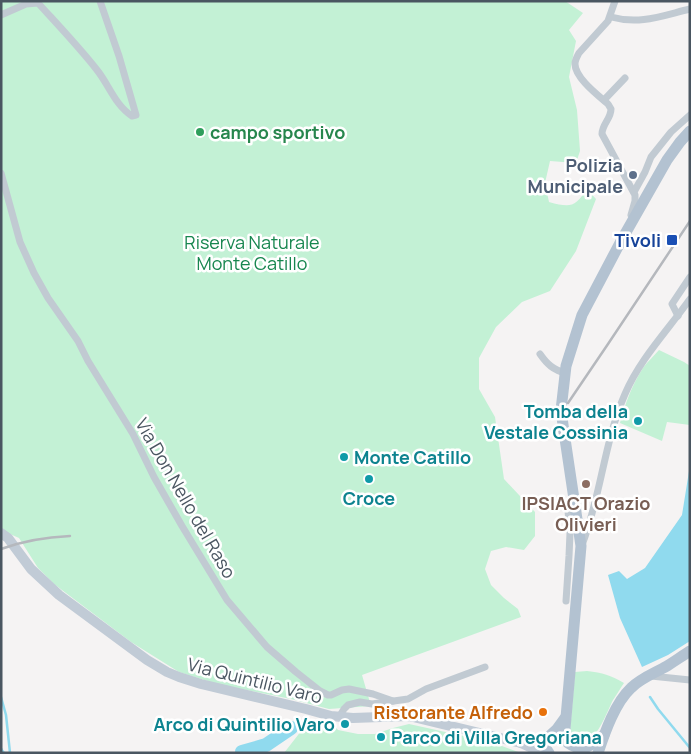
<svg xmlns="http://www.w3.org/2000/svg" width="691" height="754" viewBox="0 0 691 754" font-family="Manrope,sans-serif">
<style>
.green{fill:#c3f1d5}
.water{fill:#90daee}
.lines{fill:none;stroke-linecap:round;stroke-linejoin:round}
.stream{stroke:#90daee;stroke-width:2.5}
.river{stroke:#90daee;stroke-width:14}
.minor{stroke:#c1cad2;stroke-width:7}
.secondary{stroke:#c1cbd6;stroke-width:10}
.primary{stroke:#b3c2d1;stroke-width:11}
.rail{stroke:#b5b8bd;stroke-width:2.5}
.leisure-dot{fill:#2e9e5b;stroke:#fff;stroke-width:2}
.service-dot{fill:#5c6f8a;stroke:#fff;stroke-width:2}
.transit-dot{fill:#1a4fb4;stroke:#fff;stroke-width:2}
.culture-dot{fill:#0f9aa8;stroke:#fff;stroke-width:2}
.education-dot{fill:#8d6e63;stroke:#fff;stroke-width:2}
.food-dot{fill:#e8710a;stroke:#fff;stroke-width:2}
.labels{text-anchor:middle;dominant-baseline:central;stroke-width:5;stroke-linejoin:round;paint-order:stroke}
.leisure-label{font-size:18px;font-weight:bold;fill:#27864d;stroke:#fff;text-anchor:start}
.service-label{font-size:18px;font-weight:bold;fill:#4e5e75;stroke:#fff;text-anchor:end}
.transit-label{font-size:18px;font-weight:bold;fill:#164399;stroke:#fff;text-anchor:end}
.park-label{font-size:18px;fill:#17864f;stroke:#fff}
.culture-label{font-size:18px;font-weight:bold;fill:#0d838f;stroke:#fff;text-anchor:end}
.street-label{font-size:18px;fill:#4a5661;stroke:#fff}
.education-label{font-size:18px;font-weight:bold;fill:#785e54;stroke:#fff}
.food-label{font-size:18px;font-weight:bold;fill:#c56008;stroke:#fff;text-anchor:end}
</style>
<rect width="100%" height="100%" fill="#f5f3f3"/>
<g class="green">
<path d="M1,1H565L583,13L569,30L576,41L569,77L577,110L580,151L576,163L550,161L545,183L549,202C571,208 575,207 587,189L596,199L576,251L550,291L522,302L496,327L479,358V389L495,417L504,479L535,512V536L524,550L506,547L491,551L485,569L491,585L504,598L518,609L521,617L362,675L371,706L329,709L291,699L217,684L179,672L131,642L54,584L38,568L19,538L1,530Z"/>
<path d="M659,350L684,362L690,366V425L667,422L662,441L620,423C625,404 632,385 643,368C648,361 654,356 659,350Z"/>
<path d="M587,671C603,673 610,675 624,683C620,689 617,694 613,700C607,711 597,743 581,742C575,742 572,738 570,732L575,672Z"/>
<path d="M330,721L338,730L358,734H375L393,728L409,724L491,742L521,753H284L305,726L319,722Z"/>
</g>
<path class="water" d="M690,465V641L668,655L642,667L620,618L608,575L619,571L627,579L645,568L682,515Z"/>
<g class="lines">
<g class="stream">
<path d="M1,697L6,715L10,753"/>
<path d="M650,697L658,709L690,748"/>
<path d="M1,749L4,753"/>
</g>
<path class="river" d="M242,753V752L266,745L291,728"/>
<g class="minor">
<path d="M615,1L608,21L579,53C577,57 575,60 575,64C575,78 599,96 608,104L611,109C611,119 602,124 602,134L635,195V201L631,215"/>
<path d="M1,15L26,4L38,3C58,25 79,47 97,70C109,85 115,105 132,116L136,115L119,56L100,1"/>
<path d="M611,17C640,25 661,16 690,9"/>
<path d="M604,100L625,78"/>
<path d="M1,173L20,242L34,273L48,298L78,341L88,361L133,434L154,477L182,526L227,600L267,647L296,672L320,691L328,695H331L342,690L349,689L373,694L393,701"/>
<path d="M634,192L645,172L651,157L671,132L690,115"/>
<path d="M678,316L672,304L690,277"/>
<path d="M540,354C547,364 553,370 566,373"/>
<path d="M582,545C601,496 604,442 625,394C640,359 668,330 690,299"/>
<path d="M566,601L569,556L570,533L568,511L570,507L575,503"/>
<path d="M651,676L690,680"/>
<path d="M339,717L344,709L348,705L360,702L372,704L408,699L426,689L485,667"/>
</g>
<g class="secondary">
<path d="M1,533L8,538L31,569L59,595L147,660L167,672L179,677L201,684L306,709L331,716L353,718L409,716L521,743L534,749L547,753"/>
<path d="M521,743C531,741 548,735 557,737C562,738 565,740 568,743"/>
</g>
<g class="primary">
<path d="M604,735C591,745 584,754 568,743L565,729L581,546L564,432L561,410L566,366L582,315L621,241L667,160L680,142L690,131"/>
<path d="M549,753L545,747V740L557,729L565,718"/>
<path d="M598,753C605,732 615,703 631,688C641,678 655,673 667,666C675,661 682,656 690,651"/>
</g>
<g class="rail">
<path d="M568,403L608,344L690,221"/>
<path d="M1,549C23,541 47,537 70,536"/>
</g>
</g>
<circle class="leisure-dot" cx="200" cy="132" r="5"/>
<circle class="service-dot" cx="633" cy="175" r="5"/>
<rect class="transit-dot" x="666" y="234" width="12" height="12" rx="2.5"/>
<g class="culture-dot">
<circle cx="638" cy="421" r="5"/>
<circle cx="344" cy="457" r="5"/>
<circle cx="369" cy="479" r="5"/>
<circle cx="345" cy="724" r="5"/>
<circle cx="381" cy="737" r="5"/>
</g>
<circle class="education-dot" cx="586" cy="484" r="5"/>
<circle class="food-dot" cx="543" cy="712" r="5"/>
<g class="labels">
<g class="leisure-label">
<text x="210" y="132">campo sportivo</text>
</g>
<g class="service-label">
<text x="623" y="165">Polizia<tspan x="623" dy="21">Municipale</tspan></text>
</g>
<g class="transit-label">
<text x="661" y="240">Tivoli</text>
</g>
<g class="park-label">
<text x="252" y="242">Riserva Naturale<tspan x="252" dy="21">Monte Catillo</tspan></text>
</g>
<g class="culture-label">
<text x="628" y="411">Tomba della<tspan x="628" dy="21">Vestale Cossinia</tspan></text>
<text x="354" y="457" text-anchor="start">Monte Catillo</text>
<text x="369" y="498" text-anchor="middle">Croce</text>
<text x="335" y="724">Arco di Quintilio Varo</text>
<text x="391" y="737" text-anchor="start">Parco di Villa Gregoriana</text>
</g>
<g class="street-label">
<text transform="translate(186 498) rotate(60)">Via Don Nello del Raso</text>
<text transform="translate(255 680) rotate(14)">Via Quintilio Varo</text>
</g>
<g class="education-label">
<text x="586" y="503">IPSIACT Orazio<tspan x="586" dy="21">Olivieri</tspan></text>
</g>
<g class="food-label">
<text x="533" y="712">Ristorante Alfredo</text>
</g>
</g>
<rect width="691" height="754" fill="none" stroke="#4a5661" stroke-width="5"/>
</svg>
